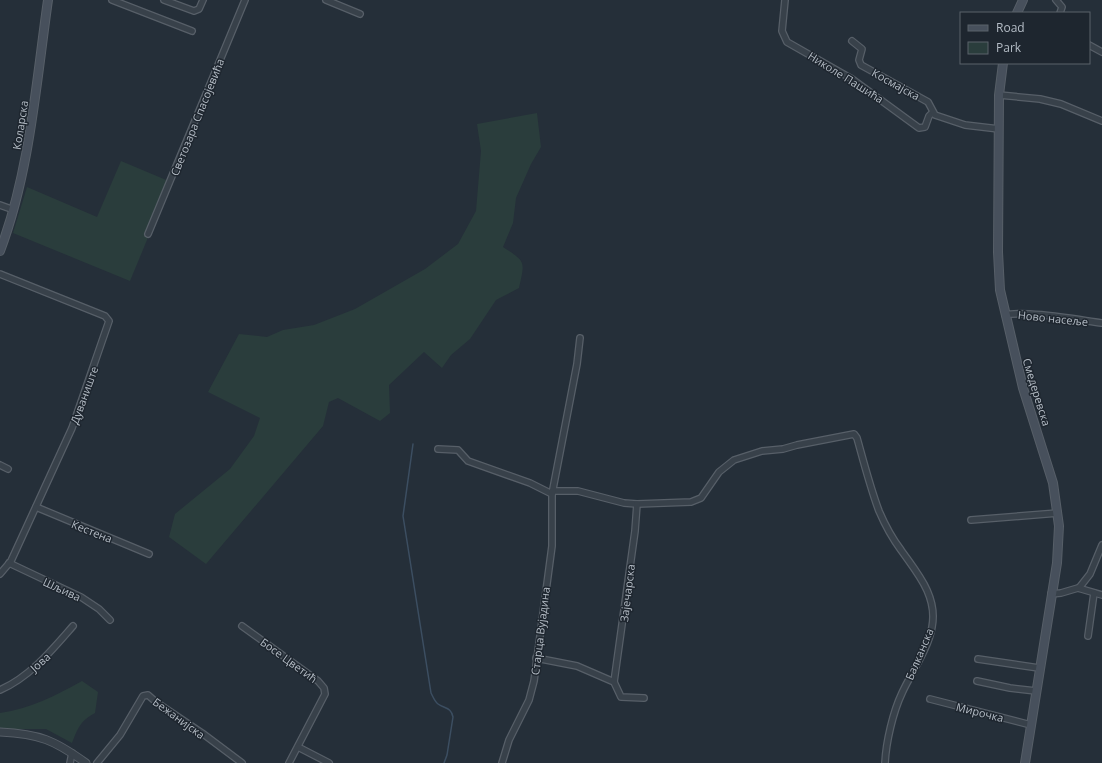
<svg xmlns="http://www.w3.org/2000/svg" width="1102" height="763" viewBox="0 0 1102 763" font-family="'Open Sans',sans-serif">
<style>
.green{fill:#2a3d3c}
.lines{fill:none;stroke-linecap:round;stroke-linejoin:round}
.stream{stroke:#3c4e61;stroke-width:1.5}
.minor-casing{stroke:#575f68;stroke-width:8}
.tertiary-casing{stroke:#575f68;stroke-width:9}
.secondary-casing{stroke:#575f68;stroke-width:10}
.minor{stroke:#38414a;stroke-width:5.5}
.tertiary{stroke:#38414a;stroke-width:7}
.secondary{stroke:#47505c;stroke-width:8}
.labels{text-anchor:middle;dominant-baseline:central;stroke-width:3;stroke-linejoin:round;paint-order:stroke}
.street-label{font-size:11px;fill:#b4bcc5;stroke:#1e262f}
</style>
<rect width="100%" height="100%" fill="#252f39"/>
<g class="green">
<path d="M537,113L541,147L531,164L516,198L513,223L503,247C526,262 525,261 519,288L496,300L470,339L451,355L442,368L424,352L389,385L390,413L380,421L338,398L329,402L323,426L206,564L169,537L175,514L230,469L254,436L260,418L208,392L239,334L267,337L283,330L314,325L355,309L425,269L458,244L476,211L481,151L477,124Z"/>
<path d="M121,161L171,182L130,281L13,233L27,187L97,217Z"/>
<path d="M82,681L98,692L95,713C80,721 78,728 72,743L46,729H0V713C30,709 57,695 82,681Z"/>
</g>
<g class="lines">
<path class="stream" d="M413,444L403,516L431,693C433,697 435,702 438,704C445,709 451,707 453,717L447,755L444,763"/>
<defs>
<g id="minor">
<path d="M112,0L192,31"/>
<path d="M164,0L194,11L199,9L203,0"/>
<path d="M326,0L360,14"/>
<path d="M785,0L782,31L787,42L852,79L919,128L925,127L929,116L932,113"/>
<path d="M1056,0L1062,7L1060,13"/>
<path d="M852,41L862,49L859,60L861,65L928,102L935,115L965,125L999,129"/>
<path d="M1089,45L1102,52"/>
<path d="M999,95L1040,99L1061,104L1102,121"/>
<path d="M0,205L14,210"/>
<path d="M148,234L245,0"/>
<path d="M0,274L105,316L109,321L72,428L11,561L0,574"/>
<path d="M1005,315C1024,310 1079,320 1102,323"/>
<path d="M438,449L458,450L468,461L530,483L552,494"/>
<path d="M0,465L8,469"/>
<path d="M553,491H578L624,503L637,504L691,502L701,498L719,472L734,460L762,451L783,449L797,445L854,434L857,438C864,463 870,487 879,511C885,525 892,538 901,550C917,573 938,596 932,627C928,650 912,671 902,693C893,712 886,742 885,763"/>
<path d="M36,507L149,554"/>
<path d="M971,520L1058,513"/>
<path d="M9,563L81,597L99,609L110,620"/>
<path d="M1079,588L1090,574L1102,545"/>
<path d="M1051,594L1061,593L1078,588L1102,595"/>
<path d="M242,626L318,681L324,688L325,694L289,763"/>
<path d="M1088,636L1094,593"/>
<path d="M536,658L577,666L614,682L621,697L644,698"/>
<path d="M978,659L1039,668"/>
<path d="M977,681L1010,688L1036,691"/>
<path d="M614,682L635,531L637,504"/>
<path d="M0,690C30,677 52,650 73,626"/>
<path d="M930,699L1031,725"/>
<path d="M298,747L329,763"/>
<path d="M70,763L72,753"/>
<path d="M97,763L120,735L143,696L148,695L156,702L202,733L242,763"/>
<path d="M502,763L509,740L529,700L534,681L552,546V494L577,364L580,338"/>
</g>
<path id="tertiary" d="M0,732C40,734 54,740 86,763"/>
<g id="secondary">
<path d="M1017,13L1023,0"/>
<path d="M1003,63L999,95L998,252L1000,290L1023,388L1053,483L1059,526L1057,563L1025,763"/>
<path d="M0,251C30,171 36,84 48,0"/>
</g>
</defs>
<use href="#minor" class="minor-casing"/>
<use href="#tertiary" class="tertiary-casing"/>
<use href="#secondary" class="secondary-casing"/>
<use href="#minor" class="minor"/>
<use href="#tertiary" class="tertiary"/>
<use href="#secondary" class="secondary"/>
</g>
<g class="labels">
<g class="street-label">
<text transform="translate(846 77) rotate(32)">Николе Пашића</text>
<text transform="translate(896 84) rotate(29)">Космајска</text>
<text transform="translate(197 117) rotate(-68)">Светозара Спасојевића</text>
<text transform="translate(20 125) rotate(-81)">Коларска</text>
<text transform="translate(1053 318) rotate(6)">Ново насеље</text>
<text transform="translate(1037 392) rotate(73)">Смедеревска</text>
<text transform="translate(84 395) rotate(-70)">Дуваниште</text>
<text transform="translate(92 531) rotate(22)">Кестена</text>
<text transform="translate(62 589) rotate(25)">Шљива</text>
<text transform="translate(627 593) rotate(-83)">Зајечарска</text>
<text transform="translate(540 631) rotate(-83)">Старца Вујадина</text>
<text transform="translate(919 654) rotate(-67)">Балканска</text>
<text transform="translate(289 660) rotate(36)">Босе Цветић</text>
<text transform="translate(40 662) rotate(-42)">Јова</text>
<text transform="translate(980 712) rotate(14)">Мирочка</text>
<text transform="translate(179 718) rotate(36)">Бежанијска</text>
</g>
</g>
<rect x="960" y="12" width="130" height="52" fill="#1e262f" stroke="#5a626b"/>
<rect x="968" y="25" width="20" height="6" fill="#47505c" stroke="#5a626b"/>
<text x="996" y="32" font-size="12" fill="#b4bcc5">Road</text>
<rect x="968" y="42" width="20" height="12" fill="#2a3d3c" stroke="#5a626b"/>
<text x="996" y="52" font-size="12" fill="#b4bcc5">Park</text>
</svg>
